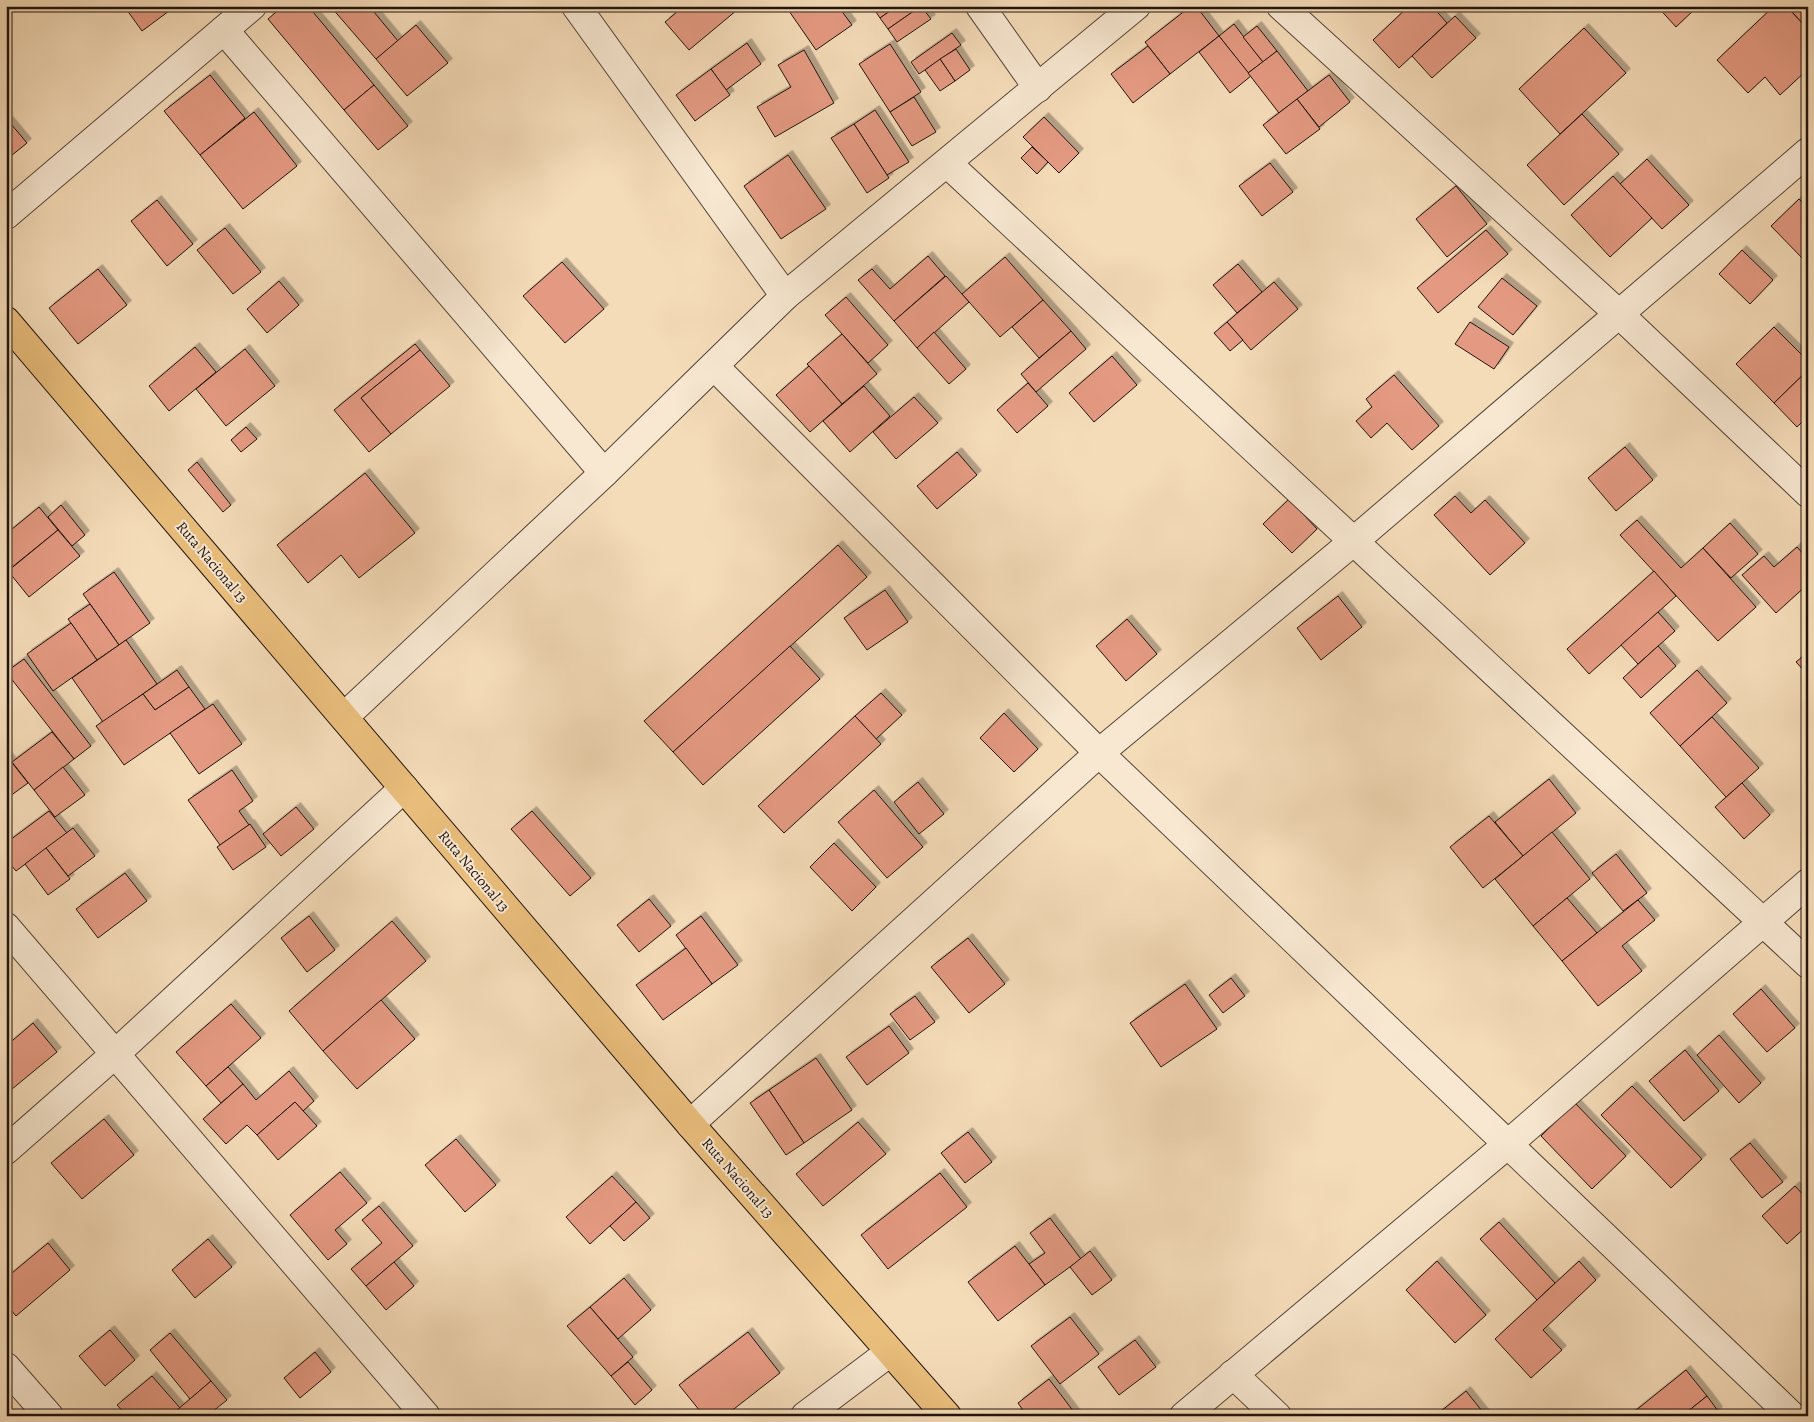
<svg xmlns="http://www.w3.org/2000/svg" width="1814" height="1422" viewBox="0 0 1814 1422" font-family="Alegreya,serif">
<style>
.building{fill:#e49a82;stroke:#20140d;filter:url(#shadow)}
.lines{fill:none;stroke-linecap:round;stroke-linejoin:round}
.minor-casing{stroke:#554638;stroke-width:30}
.trunk-casing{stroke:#20140d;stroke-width:30}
.minor{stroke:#f8e8d2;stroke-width:28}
.trunk{stroke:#eabe7c;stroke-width:28}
.labels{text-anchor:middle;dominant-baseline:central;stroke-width:4;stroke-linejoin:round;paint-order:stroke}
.street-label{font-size:15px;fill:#20140d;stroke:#f8e8d2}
</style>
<defs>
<filter id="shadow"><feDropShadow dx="4.5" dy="-4.5" stdDeviation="0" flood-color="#0004"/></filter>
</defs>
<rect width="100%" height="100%" fill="#f5dcb9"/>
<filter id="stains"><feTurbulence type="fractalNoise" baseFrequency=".004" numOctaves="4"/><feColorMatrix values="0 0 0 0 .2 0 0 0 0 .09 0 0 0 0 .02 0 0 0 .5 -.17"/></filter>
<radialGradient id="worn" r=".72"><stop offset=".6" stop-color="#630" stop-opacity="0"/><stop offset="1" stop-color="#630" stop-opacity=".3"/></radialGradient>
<g class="building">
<path d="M124,6H166L169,11L142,31Z"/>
<path d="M283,6H308L374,85L344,110L268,19Z"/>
<path d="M369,6L398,41L376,59L331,7Z"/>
<path d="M684,6H733L737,10L689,50L665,22Z"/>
<path d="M796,6H838L852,25L816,50L789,11Z"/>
<path d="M872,6H897L880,18Z"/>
<path d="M897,6H921L888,29L880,18Z"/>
<path d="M921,6L931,19L897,42L888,29Z"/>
<path d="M1191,6H1196L1219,36L1170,74L1145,42Z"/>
<path d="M1409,6H1432L1447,23L1399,68L1373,40Z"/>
<path d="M1657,6H1698L1676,27Z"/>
<path d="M1774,6H1786L1808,29V72L1806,71L1780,95L1765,77L1748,93L1717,60Z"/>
<path d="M1798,6H1808V29L1792,12Z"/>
<path d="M1455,16L1476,38L1432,78L1412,56Z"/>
<path d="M1234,24L1263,62L1248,73L1219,36Z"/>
<path d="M416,25L448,63L407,96L376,59Z"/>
<path d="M1257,26L1277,51L1263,62L1243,37Z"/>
<path d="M1584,28L1626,73L1560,134L1519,89Z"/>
<path d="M952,33L961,45L919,74L911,62Z"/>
<path d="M1219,36L1251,76L1230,93L1199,52Z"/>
<path d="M747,43L761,64L726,90L711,69Z"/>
<path d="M890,44L921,92L890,112L859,64Z"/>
<path d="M1148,46L1170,74L1133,103L1111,74Z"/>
<path d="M956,49L970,70L955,81L940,59Z"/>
<path d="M804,50L834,103L775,137L757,107L791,87L778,65Z"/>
<path d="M1277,51L1308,91L1279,113L1248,73Z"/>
<path d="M940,59L955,81L940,91L925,70Z"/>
<path d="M711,69L730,95L695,121L676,95Z"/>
<path d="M210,75L245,118L200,155L164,111Z"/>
<path d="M1329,75L1350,102L1319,127L1297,99Z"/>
<path d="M374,85L408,126L378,150L344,110Z"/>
<path d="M914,97L936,132L912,146L890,112Z"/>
<path d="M1297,99L1320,129L1286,154L1263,125Z"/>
<path d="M875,110L909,162L887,175L854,124Z"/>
<path d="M254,112L297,166L243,209L200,155Z"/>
<path d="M1582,114L1619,154L1564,205L1527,165Z"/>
<path d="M1044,117L1079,153L1059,173L1023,137Z"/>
<path d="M6,118L27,143L6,160Z"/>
<path d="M854,124L889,178L867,193L831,138Z"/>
<path d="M1032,147L1048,162L1037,174L1021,158Z"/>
<path d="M788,155L826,209L781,239L744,186Z"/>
<path d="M1647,159L1689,205L1662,229L1620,184Z"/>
<path d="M1270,163L1293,192L1262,216L1239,186Z"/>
<path d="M1613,176L1652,218L1610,257L1571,215Z"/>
<path d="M1456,186L1487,224L1447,257L1416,219Z"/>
<path d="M1799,199L1808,208V256L1804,260L1771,226Z"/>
<path d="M157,200L193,244L167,266L131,221Z"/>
<path d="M225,228L261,272L233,294L197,250Z"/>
<path d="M1486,230L1508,254L1438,313L1417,288Z"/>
<path d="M1742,250L1773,280L1750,304L1719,274Z"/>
<path d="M928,256L945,276L894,321L858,280L872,269L890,289Z"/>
<path d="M1005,257L1043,300L1000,337L962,294Z"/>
<path d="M562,262L604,309L565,343L523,296Z"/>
<path d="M1238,264L1262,292L1237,313L1213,285Z"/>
<path d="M98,269L127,305L78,344L49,308Z"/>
<path d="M946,276L969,302L917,348L894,321Z"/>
<path d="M1502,278L1537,306L1513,335L1478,307Z"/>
<path d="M279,281L299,305L267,333L247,309Z"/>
<path d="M1274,282L1298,309L1251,350L1227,322Z"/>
<path d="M846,297L888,345L868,363L825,315Z"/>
<path d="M1043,300L1071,331L1039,358L1012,327Z"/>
<path d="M1227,322L1243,340L1230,351L1214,333Z"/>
<path d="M1470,322L1509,347L1494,369L1455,344Z"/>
<path d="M1774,327L1808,361V370L1774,403L1736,364Z"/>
<path d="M1071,331L1086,349L1036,392L1021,374Z"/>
<path d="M934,332L966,369L949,384L917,348Z"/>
<path d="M842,334L877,374L842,404L807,364Z"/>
<path d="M415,344L420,350L361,398L391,434L369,452L334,410Z"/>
<path d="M195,347L216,372L169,411L149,386Z"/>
<path d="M245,349L275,386L226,426L196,389Z"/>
<path d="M420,350L450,386L391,434L361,398Z"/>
<path d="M1112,356L1137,385L1094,422L1069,393Z"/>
<path d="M809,366L842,404L810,432L776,395Z"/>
<path d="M1808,370V416L1797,427L1774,403Z"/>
<path d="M1394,375L1439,426L1412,450L1387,423L1371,438L1356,421L1372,407L1366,399Z"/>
<path d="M1028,383L1048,406L1017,433L997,410Z"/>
<path d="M864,386L890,416L850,452L823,421Z"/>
<path d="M914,397L938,423L896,459L873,432Z"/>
<path d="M246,427L257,439L241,452L231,440Z"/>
<path d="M1625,447L1653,480L1616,511L1588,478Z"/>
<path d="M957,452L977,475L937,509L917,486Z"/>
<path d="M197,462L231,505L223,512L188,470Z"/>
<path d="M365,473L415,533L359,578L341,555L308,583L277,545Z"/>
<path d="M1455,496L1471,513L1485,500L1525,543L1490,575L1434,515Z"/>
<path d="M1289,499L1317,529L1292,553L1263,524Z"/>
<path d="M61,505L85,535L72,546L48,517Z"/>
<path d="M39,507L58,530L6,572V534Z"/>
<path d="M1637,520L1681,568L1703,548L1756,607L1718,641L1620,535Z"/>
<path d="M1730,523L1758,554L1731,578L1703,548Z"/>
<path d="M58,530L80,556L29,597L8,571Z"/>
<path d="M838,545L867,577L673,752L644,721Z"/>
<path d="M1797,547L1808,559V584L1776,613L1742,575L1764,556L1774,567Z"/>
<path d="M1654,571L1676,596L1589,674L1567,649Z"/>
<path d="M114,572L150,623L119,645L83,594Z"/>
<path d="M885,590L908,622L867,650L844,618Z"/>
<path d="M1338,596L1362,627L1321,660L1297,628Z"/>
<path d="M90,604L119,645L97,660L68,619Z"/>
<path d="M1658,612L1675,631L1638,664L1621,645Z"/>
<path d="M1127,619L1157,654L1126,681L1096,646Z"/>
<path d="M71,623L97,660L53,691L27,654Z"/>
<path d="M126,640L157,684L103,722L72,678Z"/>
<path d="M790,646L820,679L703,785L673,752Z"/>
<path d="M1658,646L1676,666L1641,698L1623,678Z"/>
<path d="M1808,652V675L1796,662Z"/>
<path d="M24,659L91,746L74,759L6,672Z"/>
<path d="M177,670L189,687L155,710L143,694Z"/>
<path d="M1697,670L1727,703L1680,746L1650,713Z"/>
<path d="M189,687L205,709L124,765L96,726L143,694L155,710Z"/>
<path d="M881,693L902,715L876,739L855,716Z"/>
<path d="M213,704L242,744L199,774L170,733Z"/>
<path d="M1004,713L1038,749L1014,772L980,738Z"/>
<path d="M855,716L881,744L784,833L758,806Z"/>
<path d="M1712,717L1759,768L1726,797L1680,746Z"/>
<path d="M52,732L74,759L34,790L12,762Z"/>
<path d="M6,755L28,783L6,799Z"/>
<path d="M63,767L85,795L55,817L34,790Z"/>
<path d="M232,770L253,801L239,811L249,825L220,845L188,800Z"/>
<path d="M1549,779L1576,813L1523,856L1495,822Z"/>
<path d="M918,782L944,814L919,834L894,802Z"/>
<path d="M1742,783L1770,815L1744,839L1715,807Z"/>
<path d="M874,790L923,847L887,878L838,822Z"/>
<path d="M296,807L314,829L281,856L263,834Z"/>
<path d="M49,811L67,833L16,871L6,859V843Z"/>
<path d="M532,811L591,878L570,896L511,829Z"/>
<path d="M1489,816L1523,856L1483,888L1450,847Z"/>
<path d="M250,824L266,847L233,870L217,847Z"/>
<path d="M73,828L95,856L68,876L46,848Z"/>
<path d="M1552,832L1590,879L1533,926L1495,879Z"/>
<path d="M834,843L876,887L852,911L810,867Z"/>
<path d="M46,848L70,879L48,895L25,864Z"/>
<path d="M1616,854L1647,893L1623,911L1592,873Z"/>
<path d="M125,873L147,901L98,938L76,909Z"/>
<path d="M1567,898L1597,933L1562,961L1533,926Z"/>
<path d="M649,899L671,926L639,952L617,925Z"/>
<path d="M1638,900L1655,920L1622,946L1642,971L1598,1006L1562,961Z"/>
<path d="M309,916L335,950L307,972L281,938Z"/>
<path d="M701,916L738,965L712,984L676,935Z"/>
<path d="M392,921L426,961L323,1051L289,1011Z"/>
<path d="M968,938L1005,984L969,1013L931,967Z"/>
<path d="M686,948L712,984L663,1020L636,985Z"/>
<path d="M1231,978L1245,996L1223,1013L1209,995Z"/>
<path d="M1185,984L1217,1029L1161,1067L1130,1023Z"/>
<path d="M1761,989L1795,1028L1767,1052L1733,1014Z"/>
<path d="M915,996L935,1022L910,1040L890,1014Z"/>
<path d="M381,1000L415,1039L357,1089L323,1051Z"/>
<path d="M231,1004L261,1038L206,1086L176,1052Z"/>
<path d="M33,1023L57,1052L6,1094V1046Z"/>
<path d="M889,1026L909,1053L867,1085L846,1057Z"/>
<path d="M1719,1035L1761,1083L1739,1103L1697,1055Z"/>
<path d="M1685,1050L1719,1091L1684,1121L1649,1081Z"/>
<path d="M816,1058L852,1110L804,1143L769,1090Z"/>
<path d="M228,1067L243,1084L221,1103L206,1086Z"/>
<path d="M289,1071L314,1101L303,1111L295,1102L257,1135L247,1125L226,1144L203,1119L243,1084L256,1100Z"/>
<path d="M1632,1086L1702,1159L1671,1188L1601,1115Z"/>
<path d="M769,1090L804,1143L786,1155L750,1103Z"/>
<path d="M295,1102L317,1126L278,1160L257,1135Z"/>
<path d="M1575,1103L1626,1156L1592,1189L1541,1136Z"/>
<path d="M104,1119L134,1155L82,1199L51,1163Z"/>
<path d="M858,1122L886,1154L823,1206L796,1174Z"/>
<path d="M968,1132L992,1162L965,1183L941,1153Z"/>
<path d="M456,1139L496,1185L465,1212L425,1165Z"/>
<path d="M1750,1143L1783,1182L1762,1198L1730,1159Z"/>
<path d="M340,1172L367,1203L335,1230L347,1244L328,1260L290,1215Z"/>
<path d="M940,1173L967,1207L888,1269L861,1235Z"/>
<path d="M612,1176L636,1202L590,1244L566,1217Z"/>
<path d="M1795,1186L1808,1200V1225L1787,1244L1762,1216Z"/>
<path d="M636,1202L650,1218L624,1241L610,1226Z"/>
<path d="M379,1206L413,1246L366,1286L351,1269L382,1243L362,1220Z"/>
<path d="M1050,1218L1081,1259L1045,1285L1029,1264L1045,1253L1030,1233Z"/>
<path d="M1499,1222L1555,1283L1537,1300L1480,1239Z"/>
<path d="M208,1239L232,1267L195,1298L172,1270Z"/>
<path d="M48,1243L70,1270L16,1316L6,1304V1278Z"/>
<path d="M1015,1246L1045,1285L998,1321L968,1282Z"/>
<path d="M1090,1251L1112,1280L1092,1295L1070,1267Z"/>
<path d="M1437,1261L1486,1315L1455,1343L1406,1290Z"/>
<path d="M1579,1261L1596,1280L1543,1330L1562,1350L1531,1378L1495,1339Z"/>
<path d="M394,1262L414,1286L386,1310L366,1286Z"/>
<path d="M624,1278L651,1310L618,1339L590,1307Z"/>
<path d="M590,1307L633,1357L611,1376L567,1326Z"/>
<path d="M1070,1317L1099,1354L1060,1384L1031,1346Z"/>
<path d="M110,1330L135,1360L105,1386L79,1356Z"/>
<path d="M748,1332L780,1373L725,1416H704L679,1385Z"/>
<path d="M170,1333L211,1381L190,1399L150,1350Z"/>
<path d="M1135,1340L1156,1367L1119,1395L1098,1367Z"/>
<path d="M315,1352L331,1372L300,1398L284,1378Z"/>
<path d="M628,1362L652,1390L635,1405L611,1376Z"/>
<path d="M1686,1370L1707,1396L1682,1416L1630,1415Z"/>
<path d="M152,1376L180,1408L170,1416H127L117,1405Z"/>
<path d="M1049,1379L1077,1416H1027L1018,1403Z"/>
<path d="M211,1381L227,1400L207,1416H170Z"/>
<path d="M1466,1391L1486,1416H1435Z"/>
<path d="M1707,1396L1718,1411L1712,1416H1682Z"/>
<path d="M1022,1409L1027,1416H1014Z"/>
</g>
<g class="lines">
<defs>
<g id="minor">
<path d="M576,6L785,296"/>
<path d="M980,6L1038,88"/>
<path d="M1281,6L1619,314L1808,493"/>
<path d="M224,30L604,473"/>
<path d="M947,163L1808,964"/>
<path d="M6,215L252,6"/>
<path d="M714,366L1099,753L1792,1416"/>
<path d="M344,717L604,473L785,296L1136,6"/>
<path d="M6,927L426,1416"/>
<path d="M690,1124L1099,753L1354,541L1808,152"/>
<path d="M6,1150L114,1055L404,788"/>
<path d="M6,1367L49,1416"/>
<path d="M1233,1374L1277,1416"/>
<path d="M805,1416L890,1352"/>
<path d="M1184,1416L1508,1144L1808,883"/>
</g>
<path id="trunk" d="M6,321L690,1124L947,1416"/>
</defs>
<use href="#minor" class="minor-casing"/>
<use href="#trunk" class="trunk-casing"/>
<use href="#minor" class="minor"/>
<use href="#trunk" class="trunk"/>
</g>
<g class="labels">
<g class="street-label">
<text transform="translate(212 562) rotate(50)">Ruta Nacional 13</text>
<text transform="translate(474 871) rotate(50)">Ruta Nacional 13</text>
<text transform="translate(738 1178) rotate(49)">Ruta Nacional 13</text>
</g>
</g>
<rect width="1814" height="1422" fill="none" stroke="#f5dcb9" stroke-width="25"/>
<rect x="8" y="8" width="1799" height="1407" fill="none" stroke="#20140d" stroke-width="2.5"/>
<rect x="12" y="12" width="1789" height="1397" fill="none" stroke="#20140d"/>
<rect width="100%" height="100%" filter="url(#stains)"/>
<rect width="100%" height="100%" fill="url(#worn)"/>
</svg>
